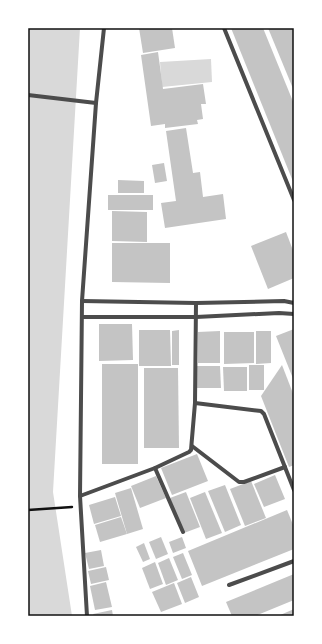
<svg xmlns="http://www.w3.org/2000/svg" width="322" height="644" viewBox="0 0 322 644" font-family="'Work Sans',sans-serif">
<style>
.water{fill:#d9d9d9}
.building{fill:#c4c4c4}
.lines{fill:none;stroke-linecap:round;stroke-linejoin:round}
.path{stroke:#111;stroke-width:2.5}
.minor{stroke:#4c4c4c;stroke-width:4}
.neatline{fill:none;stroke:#111;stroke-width:1.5}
</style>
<rect width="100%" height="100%" fill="#fff"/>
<g class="water">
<path d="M28,28H80L53,492L72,616H28Z"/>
<path d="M211,59L212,82L162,87L160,62Z"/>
</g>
<g class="building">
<path d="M139,28H172L175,48L143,53Z"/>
<path d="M231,28H263L294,104V184Z"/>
<path d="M268,28H294V91Z"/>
<path d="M158,52L163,89L203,84L206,104H201L203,119L197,120L198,124L165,128V124L151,126L141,55Z"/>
<path d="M186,128L193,173L200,172L203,197L223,194L226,219L165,228L161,203L176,201L166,131Z"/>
<path d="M164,163L167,181L155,183L152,165Z"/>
<path d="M118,180L144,181V193H118Z"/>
<rect x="108" y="195" width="45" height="15"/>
<path d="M112,211L147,212V242L112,241Z"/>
<path d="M286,232L294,253V278L268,289L251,246Z"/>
<path d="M112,243H170V283L112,282Z"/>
<path d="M99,324H132L133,360L99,361Z"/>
<path d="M294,329V381L276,336Z"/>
<path d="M139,330H170L171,366H139Z"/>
<path d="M179,330V365H172V331Z"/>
<path d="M220,331V363H198V332Z"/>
<path d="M256,331H271V363L256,364Z"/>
<path d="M224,332H254V363L224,364Z"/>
<rect x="102" y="364" width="36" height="100"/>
<rect x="249" y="365" width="15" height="25"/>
<path d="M282,365L294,396V465L289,467L261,396Z"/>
<path d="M196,366H220L221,388H196Z"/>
<path d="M223,367H247V391H224Z"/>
<path d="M144,368H178L179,448H144Z"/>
<path d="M197,454L208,481L172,495L161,468Z"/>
<path d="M275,475L285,499L264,507L254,484Z"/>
<path d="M156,476L166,498L140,508L131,486Z"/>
<path d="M251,481L266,518L245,526L230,489Z"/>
<path d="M225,485L241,525L225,532L208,491Z"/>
<path d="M131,488L143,529L127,534L115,493Z"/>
<path d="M186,492L200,527L184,533L170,498Z"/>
<path d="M205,492L222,533L206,539L190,498Z"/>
<path d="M115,497L121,516L94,524L89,505Z"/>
<path d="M287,510L294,527V549L202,586L188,551Z"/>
<path d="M121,517L127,534L100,542L95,525Z"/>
<path d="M161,537L168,554L156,559L149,542Z"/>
<path d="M182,537L186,548L173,553L169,542Z"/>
<path d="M144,543L150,559L143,562L136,547Z"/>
<path d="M101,550L104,566L89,569L85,553Z"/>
<path d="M183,553L192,575L182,579L173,557Z"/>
<path d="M169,558L178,580L166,585L158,563Z"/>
<path d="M155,562L163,584L150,589L142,568Z"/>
<path d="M106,567L109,580L91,584L88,571Z"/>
<path d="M294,574V600L255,616H232L226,602Z"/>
<path d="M191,577L199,597L185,603L177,583Z"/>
<path d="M106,582L112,607L95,610L90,586Z"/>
<path d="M174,583L182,604L161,612L152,592Z"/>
<path d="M294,609V616H278Z"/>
<path d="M112,610L113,616H94L93,614Z"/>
</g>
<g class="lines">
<path class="path" d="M28,510L72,507"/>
<g class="minor">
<path d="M224,28L294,200"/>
<path d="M28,95L96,103"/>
<path d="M82,301L196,303L284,301L294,303"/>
<path d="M82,317H196L279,313L294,314"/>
<path d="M195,403L261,411L264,414L294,490"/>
<path d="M192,446L239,482H244L285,467"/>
<path d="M155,468L183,532"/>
<path d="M80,496L155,468L189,452L191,450L195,403L196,303"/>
<path d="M229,585L294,561"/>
<path d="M87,616L80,496L82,301L96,103L104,28"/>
</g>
</g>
<rect width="322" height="644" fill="none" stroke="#ffffff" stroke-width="58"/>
<rect x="29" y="29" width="264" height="586" class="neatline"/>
</svg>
